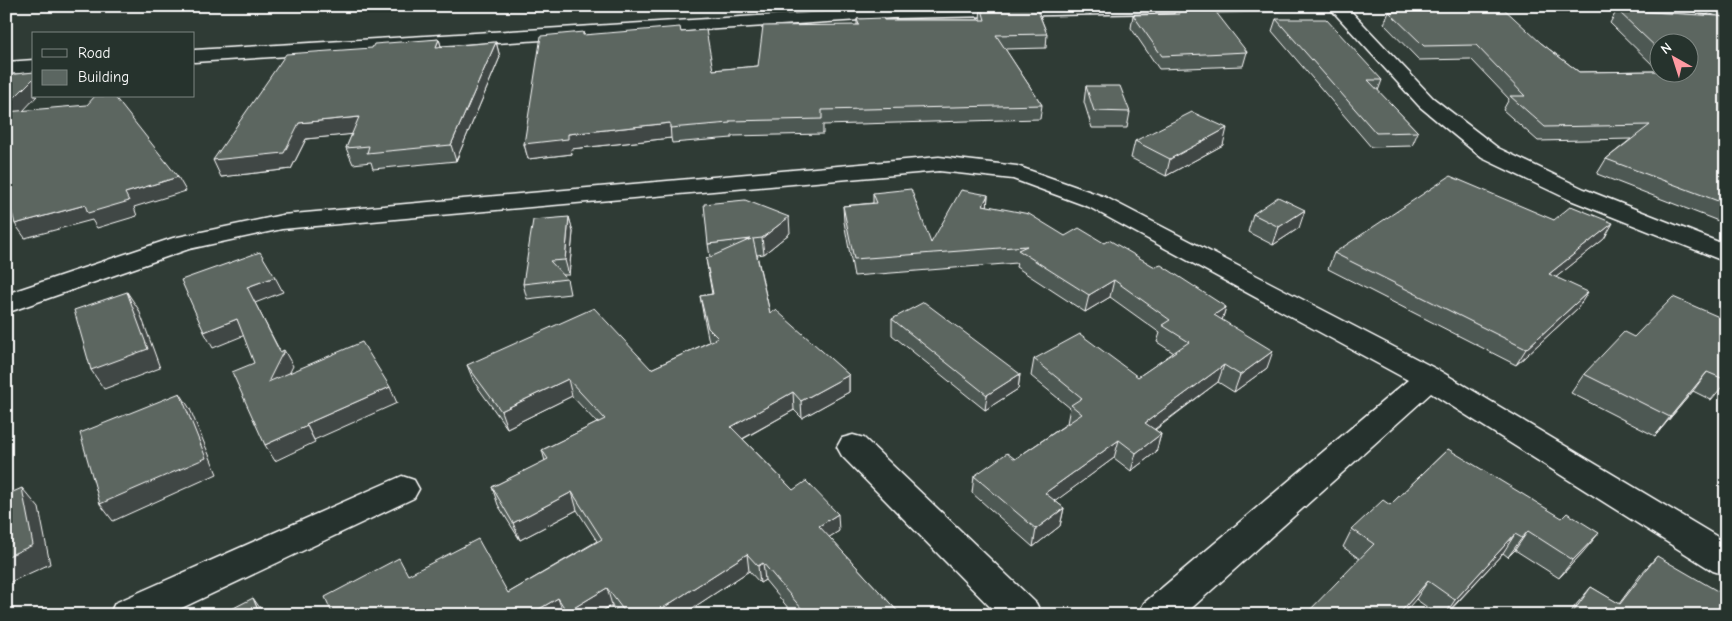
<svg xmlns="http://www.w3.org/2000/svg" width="1732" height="621" viewBox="0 0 1732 621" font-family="'Comic Neue',sans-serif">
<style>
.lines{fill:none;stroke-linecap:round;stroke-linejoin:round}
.minor-casing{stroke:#fff;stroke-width:3}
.minor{fill:#26332d;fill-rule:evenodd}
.wall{fill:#4e5853;stroke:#fff;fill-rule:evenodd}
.shaded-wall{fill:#404744;stroke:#fff}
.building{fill:#5b6661;stroke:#fff}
</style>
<rect width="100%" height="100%" fill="#2f3b35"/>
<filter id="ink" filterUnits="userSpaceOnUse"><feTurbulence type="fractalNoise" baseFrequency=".02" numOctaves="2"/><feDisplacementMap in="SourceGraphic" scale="10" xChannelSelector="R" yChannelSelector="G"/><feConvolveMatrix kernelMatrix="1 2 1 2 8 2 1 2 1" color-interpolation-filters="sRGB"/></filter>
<g filter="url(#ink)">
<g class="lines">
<defs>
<g id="minor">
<path d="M976,6H1282L1280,10L1274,11L892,18L194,62V50L892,8Z"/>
<path d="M1328,6H1346L1433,98L1498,148L1584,189L1726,245V262L1568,199L1482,158L1419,106Z"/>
<path d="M1625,6H1667L1726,20V31L1676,18L1633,11L1627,10Z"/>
<path d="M34,60V72L6,74V62Z"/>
<path d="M939,157L1017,166L1105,197L1440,371L1726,542V575L1713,571L1431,393L1184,615H1138L1144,603L1408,380L1089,207L1013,179L939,171L282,229L189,249L6,313V294L173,238L282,215Z"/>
<path d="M853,435L864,438L1036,603L1042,615H998L842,456L837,447L842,438Z"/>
<path d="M402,476L414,480L419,489L414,498L167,615H109L115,603Z"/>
</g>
</defs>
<use href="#minor" class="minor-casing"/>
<use href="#minor" class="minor"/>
</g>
<g class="wall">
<path d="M981,6H1036L1047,34L1046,48L1005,49L1042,105L1040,119L823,125V134L732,136V138L672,143L671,138L571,149L572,154L528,159L524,144L583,32L584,35L681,32L713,70L758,66L857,25V19L884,20H980Z"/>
<path d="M1695,6H1726V224L1597,174L1606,159L1631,139L1538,141L1503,110L1509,99L1471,59L1419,60L1384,24L1389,12L1403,11L1404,7L1541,43L1579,72L1659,71L1610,23L1617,10L1717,16L1707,13ZM1660,42L1690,72H1660Z"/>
<path d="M1175,7L1247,52L1243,66L1159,69L1131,28L1133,15L1174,14Z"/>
<path d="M1276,19L1382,80L1378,91L1418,132L1412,146L1371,147L1272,31Z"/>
<path d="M439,39L441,46L496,42L500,57L456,161L373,169L371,162L353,164L346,148L352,134L306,139L291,169L221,177L372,48Z"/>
<path d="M1086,86L1130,112L1127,128H1092L1084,102Z"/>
<path d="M1135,141L1223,145L1166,176L1131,158Z"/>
<path d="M873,193L931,243L988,195L987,206L1065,236L1104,243L1155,267L1226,307L1222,320L1267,368L1234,392L1218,382L1155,430L1161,434L1156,452L1131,471L1114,458L1055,501L1064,508L1060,526L1033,547L972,493L974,476L1015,459L1068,423H1067L1070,408L1031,376L1034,359L1138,377L1174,353L1157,342L1160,333L1110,297L1085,312L1016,267L1017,263L854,276L844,222L843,206L873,203Z"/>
<path d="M1253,214L1299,228L1273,245L1248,232Z"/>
<path d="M569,217L573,232L569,275H563L567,279L570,294L527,299L523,284Z"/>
<path d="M1554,220L1604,239L1556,277L1578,308L1516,365L1328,269L1334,253Z"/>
<path d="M790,233L764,254L757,255L770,313L849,375V392L802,418L794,410L743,439L793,490L839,531L829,537L901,615H794L765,580L760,583L749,571L682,615H619L612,605L596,615H333L408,575L508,593L597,541L577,510L520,540L498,505L492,487L545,461L542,450L597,423L572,396L507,428L474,382L467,365L651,369L709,342L703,313L700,296L712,294L706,259L710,257L708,244Z"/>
<path d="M892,319L1020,374L1018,389L985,410L892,335Z"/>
<path d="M1726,320V382L1711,400L1693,391L1655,436L1571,393L1584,374L1634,337Z"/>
<path d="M1448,449L1584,551L1559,578L1515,550L1508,557L1503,553L1446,615H1438L1343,547L1352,529L1390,505Z"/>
<path d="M1657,556L1726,615H1569L1575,606L1591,587L1619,604L1641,574Z"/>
</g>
<g class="shaded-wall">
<path d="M439,39L443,54L436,47Z"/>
<path d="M496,42L500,57L456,161L451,145Z"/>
<path d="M34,78V96H37L8,127L6,124V106Z"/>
<path d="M359,117L365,133L306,139L291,169L221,177L213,160L299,123Z"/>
<path d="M670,123L671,138L571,149L572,154L528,159L524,144L568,134Z"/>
<path d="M1227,128L1223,145L1166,176L1170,159Z"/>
<path d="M178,177L186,191L134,207L137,216L97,228L92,220L25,238L15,224L85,205Z"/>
<path d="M6,189L16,203L6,205Z"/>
<path d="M988,195L987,211L983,205Z"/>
<path d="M1305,210L1299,228L1273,245L1279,227Z"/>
<path d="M569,217L573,232L569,275L565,260Z"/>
<path d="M789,217L790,233L764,254L762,238Z"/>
<path d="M1613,223L1604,239L1540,290L1549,274Z"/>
<path d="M275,277L283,292L255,303L282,355L284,350L293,366L277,398L268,382L247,287Z"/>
<path d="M1114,280L1110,297L1085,312L1089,295Z"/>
<path d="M127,292L139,310L160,368L104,389L91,370Z"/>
<path d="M1588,292L1578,308L1516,365L1526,349Z"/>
<path d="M1226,307L1221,324L1214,315Z"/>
<path d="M237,319L245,335L213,348L204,332Z"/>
<path d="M1273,351L1267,368L1234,392L1240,375Z"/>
<path d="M1224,365L1218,382L1140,440L1145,423Z"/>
<path d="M1707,372L1693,391L1655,436L1670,417Z"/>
<path d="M1020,374L1018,389L985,410L987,395Z"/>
<path d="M849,375V392L802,418L801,401Z"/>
<path d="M568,379L572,396L507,428L501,411Z"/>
<path d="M390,387L397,403L314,440L306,424Z"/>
<path d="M793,392L794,410L733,444L731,427Z"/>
<path d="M180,393L190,409L217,474L113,521L100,504Z"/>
<path d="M307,426L315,442L275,461L265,445Z"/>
<path d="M1161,434L1156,452L1131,471L1136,453Z"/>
<path d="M1119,440L1114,458L1042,511L1045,493Z"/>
<path d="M22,488L39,508L50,564L6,584V557Z"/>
<path d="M572,492L577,510L520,540L513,523Z"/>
<path d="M1064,508L1060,526L1033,547L1036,529Z"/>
<path d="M838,514L839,531L820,543L819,526Z"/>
<path d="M1528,531L1515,550L1508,557L1522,538Z"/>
<path d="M1599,533L1584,551L1559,578L1573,560Z"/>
<path d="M1515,534L1503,553L1445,615L1455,600Z"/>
<path d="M747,554L749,571L682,615H652Z"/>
<path d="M763,563L765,580L760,583L758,566Z"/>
<path d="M1428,581L1416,599L1402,615H1398Z"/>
<path d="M607,588L612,605L596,615H568L567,612Z"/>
<path d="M253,598L265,615H260Z"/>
<path d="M558,598L564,615H529Z"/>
</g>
<g class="building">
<path d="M981,6H1036L1047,34L996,35L1042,105L822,110V119L730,121V123L670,128V123L568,134V139L524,144L541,36L583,32V35L680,27L681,32L706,30L713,70L758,66L763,26L859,25L857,19L883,18L884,20H985Z"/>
<path d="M1501,6L1541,43L1579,72L1660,71V72H1690V42H1660V51L1617,10L1719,16L1726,18V204L1606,159L1650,125L1545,127L1510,96H1525L1476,45L1424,46L1389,12L1409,11L1404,7Z"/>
<path d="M1175,7H1212L1247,52L1162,56L1133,15L1180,14Z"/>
<path d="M1276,19H1326L1382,80H1368L1418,132L1376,133Z"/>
<path d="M439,39L436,47L496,42L451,145L367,153L369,146L346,148L359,117L299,123L284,153L213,160L286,54L372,48L374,44Z"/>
<path d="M34,72V78L6,106V75Z"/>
<path d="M1086,86H1120L1130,112L1094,111Z"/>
<path d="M95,96H114L178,177L125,193L129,201L88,213L85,205L15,224L6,189V112L87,105Z"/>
<path d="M1192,112L1227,128L1170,159L1135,141Z"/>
<path d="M1450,176L1554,220L1571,206L1613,223L1549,274L1588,292L1526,349L1334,253Z"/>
<path d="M911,189L931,243L961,190L988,195L983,205L1029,214L1065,236L1079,228L1104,243L1109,240L1155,267L1161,265L1226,307L1214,315L1273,351L1240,375L1224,365L1145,423L1161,434L1136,453L1119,440L1045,493L1064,508L1036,529L974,476L1007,453L1015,459L1082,414L1071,405L1082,398L1034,359L1080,334L1138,377L1189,342L1162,325L1170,320L1114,280L1089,295L1018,250L1027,246L854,259L843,206L877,203L873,193Z"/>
<path d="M1278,197L1305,210L1279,227L1253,214Z"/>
<path d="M745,200L789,217L762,238L753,239L770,313L776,310L849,375L801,401L793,392L731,427L793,490L806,481L838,514L819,526L901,615H807L763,563L758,566L747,554L652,615H627L607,588L567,612L558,598L529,615H333L325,597L399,558L408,575L478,539L508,593L602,539L572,492L513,523L492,487L548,459L542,450L605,419L568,379L501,411L467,365L594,308L651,369L718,338L708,328L700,296L713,294L706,259L751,239L708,244L704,204Z"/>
<path d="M569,217L565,260L550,261L567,279L523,284L533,220Z"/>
<path d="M260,252L275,277L247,287L280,352L284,350L268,382L362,342L390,387L306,424L307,426L265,445L232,372L254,363L237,319L204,332L181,280Z"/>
<path d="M127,292L148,349L91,370L74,310Z"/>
<path d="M1673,297L1726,320V380L1707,372L1670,417L1584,374L1624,332L1634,337Z"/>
<path d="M924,302L1020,374L987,395L892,319Z"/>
<path d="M180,393L206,458L100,504L80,433Z"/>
<path d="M1448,449L1562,518L1567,513L1599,533L1573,560L1528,531L1522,538L1515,534L1455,600L1428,581L1398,615H1305L1374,544L1352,529L1383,500L1390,505Z"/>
<path d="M22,488L33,545L6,557V495Z"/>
<path d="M1657,556L1726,596V615H1571L1591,587L1620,604Z"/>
<path d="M253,598L260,615H220Z"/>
</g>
</g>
<rect width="1732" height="621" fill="none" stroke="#26332d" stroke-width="25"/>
<rect x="12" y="12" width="1707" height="596" fill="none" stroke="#fff" stroke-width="2" filter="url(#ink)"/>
<rect x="32" y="32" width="162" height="65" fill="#26332d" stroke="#7d8581"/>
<rect x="42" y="49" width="25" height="8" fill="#26332d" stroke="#7d8581"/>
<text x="78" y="58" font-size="15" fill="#ffffff">Road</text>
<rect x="42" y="70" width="25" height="15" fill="#5b6661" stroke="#7d8581"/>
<text x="78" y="82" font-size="15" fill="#ffffff">Building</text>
<g transform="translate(1674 58) rotate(321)"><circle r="24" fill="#26332d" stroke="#7d8581"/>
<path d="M0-4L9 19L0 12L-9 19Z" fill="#ff9aa2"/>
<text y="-8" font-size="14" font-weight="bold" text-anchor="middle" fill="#ffffff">N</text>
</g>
</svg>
